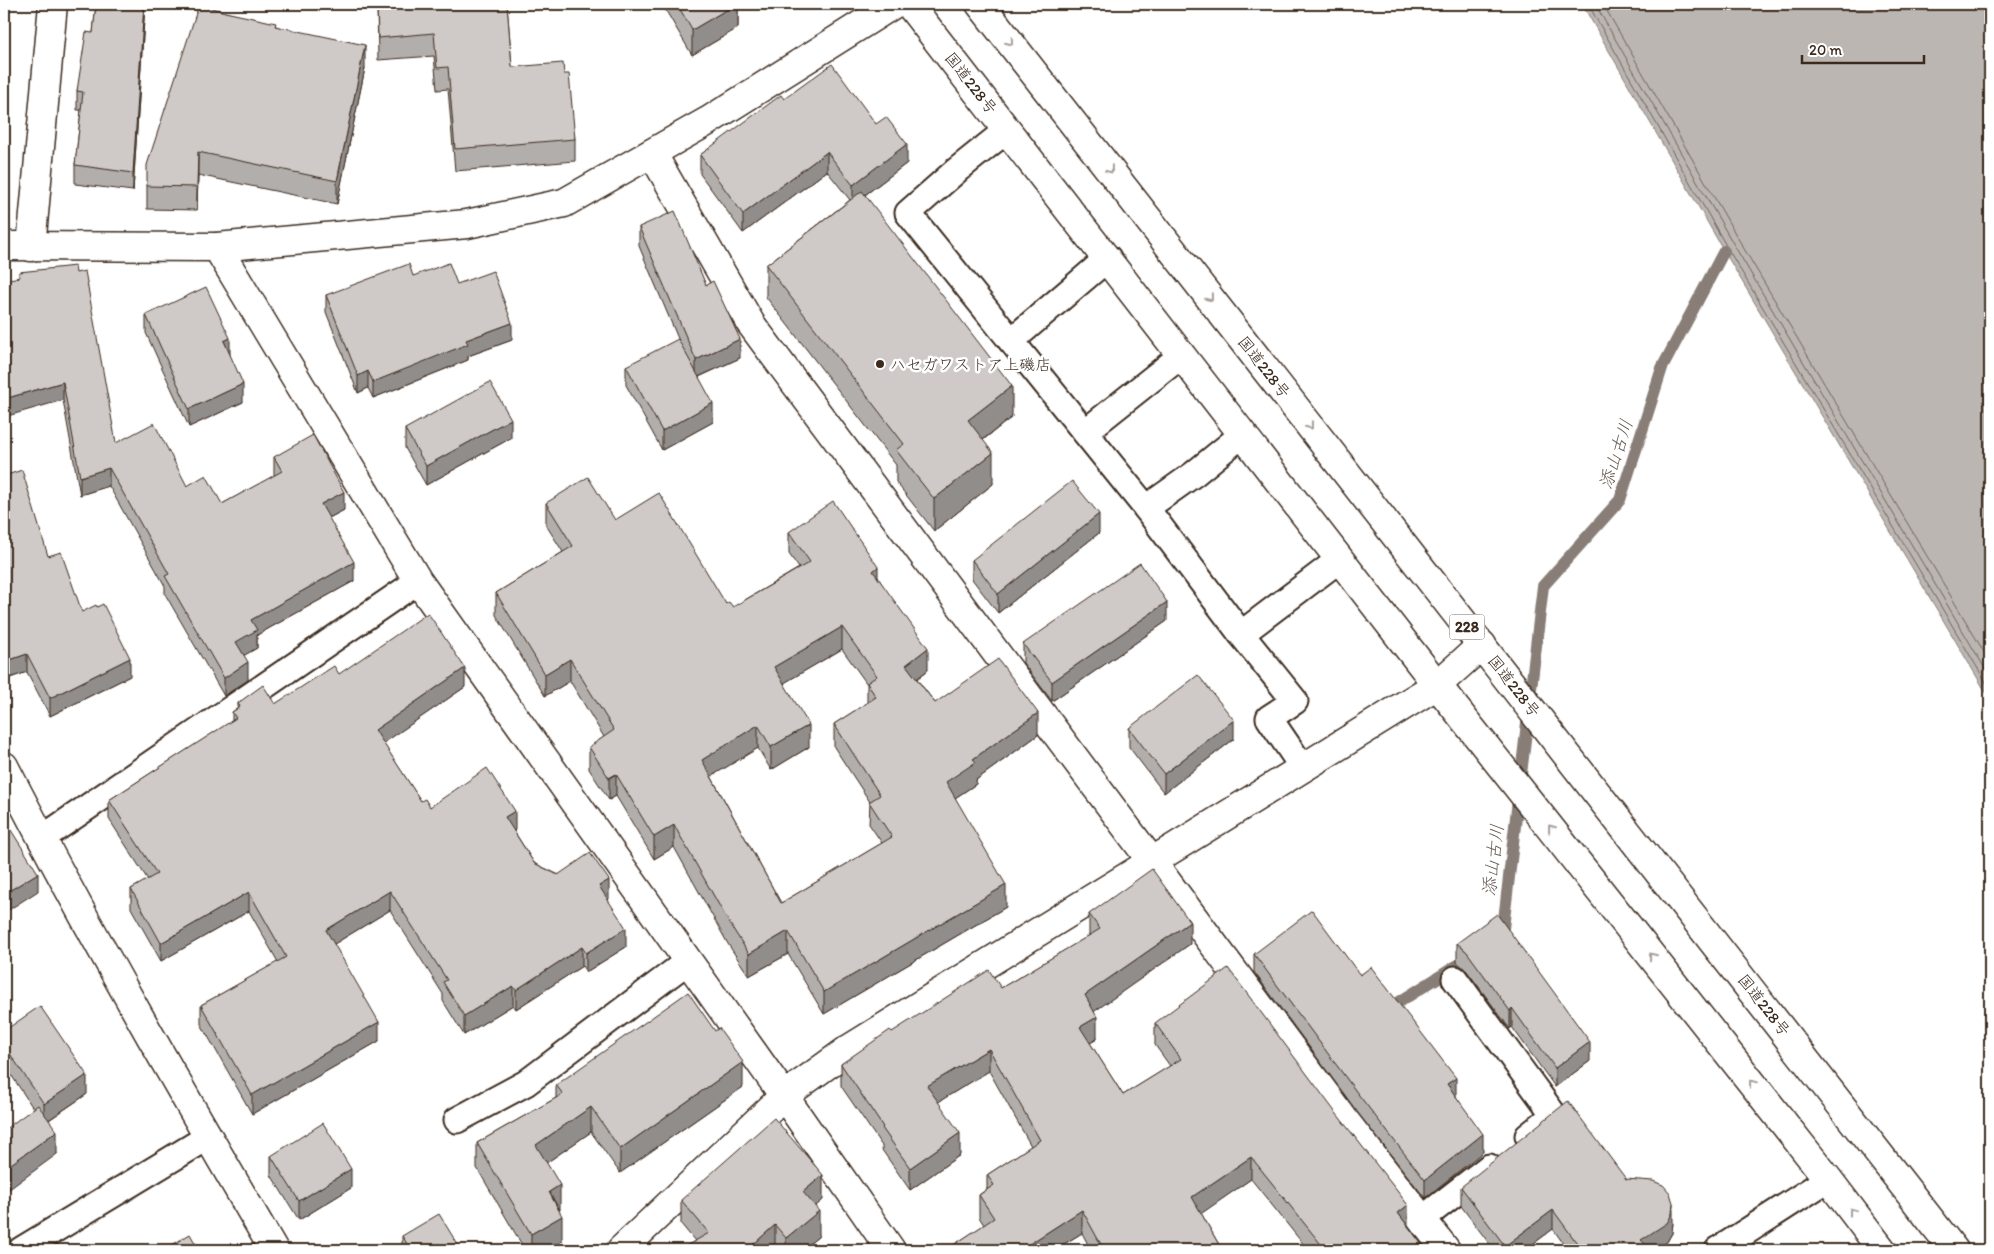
<svg xmlns="http://www.w3.org/2000/svg" width="1994" height="1254" viewBox="0 0 1994 1254" font-family="Itim,'Klee One',sans-serif">
<style>
.water{fill:#bcb6b3;stroke:#887e77}
.lines{fill:none;stroke-linecap:round;stroke-linejoin:round}
.shore{stroke:#6f625a;stroke-width:1}
.stream{stroke:#887e77;stroke-width:12}
.service-casing{stroke:#3b2a1e;stroke-width:29}
.minor-casing{stroke:#3b2a1e;stroke-width:31}
.tertiary-casing{stroke:#3b2a1e;stroke-width:31}
.trunk-casing{stroke:#3b2a1e;stroke-width:31}
.service{stroke:#fff;stroke-width:25}
.minor{stroke:#fff;stroke-width:28}
.tertiary{stroke:#fff;stroke-width:28}
.trunk{stroke:#fff;stroke-width:28}
.wall{fill:#b2aeab;stroke:#3b2a1e;fill-rule:evenodd}
.shaded-wall{fill:#918d8b;stroke:#3b2a1e}
.building{fill:#cfcac7;stroke:#3b2a1e;fill-rule:evenodd}
.oneway{stroke:#a79f9a}
.poi-dot{fill:#3b2a1e;stroke:#fff;stroke-width:2}
.labels{text-anchor:middle;dominant-baseline:central;stroke-width:5;stroke-linejoin:round;paint-order:stroke}
.shield{fill:#fff;stroke:#766a62;stroke-width:1}
.shield-label{font-size:15px;font-weight:bold;fill:#3b2a1e}
.street-label{font-size:16px;fill:#3b2a1e;stroke:#fff}
.poi-label{font-size:16px;fill:#3b2a1e;stroke:#fff;text-anchor:start}
.water-label{font-size:18px;font-style:italic;fill:#685b52;stroke:#fff}
</style>
<rect width="100%" height="100%" fill="#fff"/>
<filter id="ink" filterUnits="userSpaceOnUse"><feTurbulence type="fractalNoise" baseFrequency=".02" numOctaves="2"/><feDisplacementMap in="SourceGraphic" scale="10" xChannelSelector="R" yChannelSelector="G"/><feConvolveMatrix kernelMatrix="1 2 1 2 8 2 1 2 1" color-interpolation-filters="sRGB"/></filter>
<g filter="url(#ink)">
<path class="water" d="M1582,4H1990V699L1724,251Z"/>
<g class="lines">
<g class="shore">
<path d="M1588,4L1728,249L1990,689"/>
<path d="M1595,4L1734,245L1990,677"/>
<path d="M1603,4L1740,242L1990,662"/>
</g>
<g class="stream">
<path d="M1499,939L1502,937L1543,586L1620,500L1662,368L1724,251"/>
<path d="M1385,1011L1472,956"/>
</g>
<defs>
<g id="service">
<path d="M1007,130L957,170L908,213L1146,508L1241,634L1295,701L1269,718L1303,768"/>
<path d="M1011,341L1108,258"/>
<path d="M1085,432L1182,355"/>
<path d="M1146,508L1194,474L1243,434"/>
<path d="M1241,634L1340,559"/>
<path d="M41,839L418,581"/>
<path d="M1455,979L1554,1115L1528,1136"/>
<path d="M457,1120L526,1083L688,961"/>
<path d="M1422,1219L1489,1167"/>
<path d="M21,1250L208,1137"/>
<path d="M1718,1250L1828,1179"/>
</g>
<g id="minor">
<path d="M652,153L751,324L1346,1122L1446,1250"/>
<path d="M31,247L53,4"/>
<path d="M217,247L418,581L784,1096L891,1250"/>
<path d="M4,766C88,930 181,1091 274,1250"/>
<path d="M621,1250L784,1096L849,1049L1437,685L1482,645"/>
</g>
<path id="tertiary" d="M4,246L217,247L467,224L564,203L708,121L894,4"/>
<g id="trunk">
<path d="M909,4L1437,685L1828,1179L1882,1250"/>
<path d="M980,4L1954,1250"/>
</g>
</defs>
<use href="#service" class="service-casing"/>
<use href="#minor" class="minor-casing"/>
<use href="#tertiary" class="tertiary-casing"/>
<use href="#trunk" class="trunk-casing"/>
<use href="#service" class="service"/>
<use href="#minor" class="minor"/>
<use href="#tertiary" class="tertiary"/>
<use href="#trunk" class="trunk"/>
</g>
<g class="wall">
<path d="M96,4H145L133,191L75,184V165L81,110H77V91L93,33Z"/>
<path d="M377,4H507L512,67L564,74L575,139V161L455,171L448,89L437,90L434,56L378,60Z"/>
<path d="M662,4H738V28L692,55Z"/>
<path d="M225,12L276,26L365,68L337,204L198,175L197,210L147,209V186Z"/>
<path d="M784,99L876,124L907,163L865,195L1012,417L983,440L993,484L934,531L896,482V465L766,297V265L850,200L827,171L743,233L700,174V155Z"/>
<path d="M639,227L706,285L740,358L699,377L713,422L662,450L626,385V366L682,348L639,246Z"/>
<path d="M19,272L76,273L116,443L187,486L222,504L274,476V457L344,510L329,518L354,581L257,635V648L244,655L248,680L224,696L165,594V586L109,486L80,495L63,400L19,277Z"/>
<path d="M413,276L457,284L512,340L468,356V360L373,398L368,388L358,393L326,312V295Z"/>
<path d="M146,315L230,355L243,402L189,427L146,333Z"/>
<path d="M405,429L511,438L426,485L405,448Z"/>
<path d="M546,503L615,520L726,604L733,607L799,568L789,554V532L878,577L928,670L917,679L935,703L1038,735L976,780V784L955,798L1006,907L824,1014L788,954L749,976L728,944L674,847L654,859L616,796L609,800L589,769V747L604,737L570,681L545,696L496,615V593L563,552L546,525ZM842,649L867,684V703L834,724V747L870,802L869,824L882,843L781,903L711,776L758,748L771,770L809,747L784,683Z"/>
<path d="M1099,533L998,613L972,579V560Z"/>
<path d="M48,556L82,612L130,676L50,716L27,672L4,680Z"/>
<path d="M1167,621L1052,701L1023,663V644Z"/>
<path d="M339,674L465,687L383,743L421,801L430,807L515,830L514,831L534,863L609,899L608,900L626,947L586,972L582,966L516,1009L513,1005L464,1035L443,1001V994L390,910L334,944L379,1041L252,1114L201,1024V1005L278,962L249,911L161,961L131,908V889L148,880L109,819V800L232,721V712L238,708V703L275,704Z"/>
<path d="M1129,728L1234,739L1164,793L1129,747Z"/>
<path d="M1089,914L1190,944L1094,1011L1097,1039L1090,1043L1123,1095L1170,1066L1155,1045V1023L1408,1226L1426,1250H1308L1251,1179L1201,1213L1222,1250H1091L1082,1233L1054,1250H949V1248L984,1225L979,1217V1195L987,1189V1175L1031,1146L989,1071L938,1102L960,1155L910,1190L882,1150V1146L841,1086V1064L892,1032L1001,988L1089,936Z"/>
<path d="M1457,943L1590,1061L1555,1087L1512,1027L1510,1029L1467,971L1457,962Z"/>
<path d="M1254,954L1360,975L1456,1096L1483,1152L1425,1198L1358,1113L1254,972Z"/>
<path d="M4,1031L87,1094L49,1120L57,1154L33,1108L4,1064Z"/>
<path d="M556,1085L743,1087L620,1173L591,1132L546,1163L559,1210L562,1241L546,1250H525L477,1168V1143L556,1098Z"/>
<path d="M271,1156L351,1188L299,1220L271,1175Z"/>
<path d="M1626,1179L1673,1222L1672,1233L1667,1242L1654,1250H1568L1553,1229L1525,1250H1494L1461,1206V1187Z"/>
<path d="M681,1200H823L815,1206L819,1236L802,1250H679L695,1241L681,1224Z"/>
<path d="M402,1236L461,1250H402Z"/>
</g>
<g class="shaded-wall">
<path d="M5,4H7L4,33V14Z"/>
<path d="M144,4H145L133,191V173Z"/>
<path d="M736,4H738V28L692,55V30Z"/>
<path d="M365,45V68L337,204V181Z"/>
<path d="M8,99V118L4,145V126Z"/>
<path d="M907,144V163L853,204V185Z"/>
<path d="M198,152V175L197,210V187Z"/>
<path d="M827,152V171L743,233V214Z"/>
<path d="M512,323V340L468,356V360L373,398V382L466,340Z"/>
<path d="M230,338V356L224,341Z"/>
<path d="M740,339V358L696,378V360Z"/>
<path d="M368,371V388L358,393V376Z"/>
<path d="M63,382V400L4,417V399Z"/>
<path d="M243,384V402L189,427V409Z"/>
<path d="M1012,386V417L968,451V420Z"/>
<path d="M713,403V422L662,450V431Z"/>
<path d="M511,419V438L426,485V466Z"/>
<path d="M993,453V484L934,531V499Z"/>
<path d="M109,468V486L80,495V477Z"/>
<path d="M344,492V510L321,522V504Z"/>
<path d="M1099,514V533L998,613V594Z"/>
<path d="M354,562V581L257,635V648L236,660V642L251,620Z"/>
<path d="M878,567V590L873,571Z"/>
<path d="M1167,602V621L1052,701V682Z"/>
<path d="M842,627V649L774,689V667Z"/>
<path d="M928,648V670L906,687V665Z"/>
<path d="M27,654V672L4,680V662Z"/>
<path d="M130,658V676L50,716V698Z"/>
<path d="M570,659V681L545,696V674Z"/>
<path d="M248,662V680L224,696V678Z"/>
<path d="M465,668V687L375,749V730Z"/>
<path d="M1038,713V735L976,780V784L946,804V782L973,759Z"/>
<path d="M1234,720V739L1164,793V774Z"/>
<path d="M758,725V748L702,782V760Z"/>
<path d="M809,725V747L771,770V747Z"/>
<path d="M616,774V796L609,800V778Z"/>
<path d="M515,811V830L505,836V817Z"/>
<path d="M674,825V847L654,859V837Z"/>
<path d="M38,873V891L4,913V894Z"/>
<path d="M609,880V899L599,905V886Z"/>
<path d="M1006,885V907L824,1014V992Z"/>
<path d="M390,891V910L326,949V930Z"/>
<path d="M249,892V911L161,961V943Z"/>
<path d="M1190,922V944L1085,1018V995Z"/>
<path d="M626,928V947L586,972V953Z"/>
<path d="M788,931V954L749,976V954Z"/>
<path d="M582,947V966L516,1009V990Z"/>
<path d="M513,986V1005L464,1035V1016Z"/>
<path d="M1512,1008V1027L1510,1029V1011Z"/>
<path d="M1097,1017V1039L1080,1049V1027Z"/>
<path d="M379,1022V1041L252,1114V1095Z"/>
<path d="M1590,1042V1061L1555,1087V1068Z"/>
<path d="M989,1049V1071L927,1109V1086Z"/>
<path d="M743,1062V1087L620,1173V1149Z"/>
<path d="M87,1075V1094L44,1123V1104Z"/>
<path d="M1456,1078V1097L1447,1084Z"/>
<path d="M591,1107V1132L536,1170V1145Z"/>
<path d="M57,1131V1154L4,1193V1169Z"/>
<path d="M960,1133V1155L910,1190V1168Z"/>
<path d="M1483,1134V1152L1425,1198V1180Z"/>
<path d="M1251,1157V1179L1192,1220V1197Z"/>
<path d="M351,1169V1188L299,1220V1201Z"/>
<path d="M823,1175V1200L803,1217V1192Z"/>
<path d="M560,1185V1210L549,1192Z"/>
<path d="M1673,1203V1222L1672,1233L1667,1242L1654,1250H1641V1240Z"/>
<path d="M1408,1205V1227L1398,1213Z"/>
<path d="M1082,1210V1233L1054,1250H1020Z"/>
<path d="M1553,1210V1229L1525,1250H1505V1246Z"/>
<path d="M819,1211V1236L802,1250H786V1238Z"/>
<path d="M562,1216V1241L546,1250H531V1234Z"/>
<path d="M775,1225V1250H747Z"/>
</g>
<g class="building">
<path d="M96,4H144L133,173L75,165L83,92L77,91L86,32L93,33Z"/>
<path d="M199,4L225,12L276,23L275,26L365,45L337,181L198,152L197,187L147,186V165Z"/>
<path d="M377,4H507L512,67L563,63L564,74H569L575,139L455,149L448,67L437,68L434,33L378,38Z"/>
<path d="M677,4H736L692,30Z"/>
<path d="M832,64L876,124L886,117L907,144L853,185L827,152L743,214L700,155L781,95L784,99Z"/>
<path d="M4,98L8,99L4,126Z"/>
<path d="M862,191L1012,386L968,420L993,453L934,499L896,450L904,444L766,265Z"/>
<path d="M675,211L706,285L713,281L740,339L696,360L639,227Z"/>
<path d="M449,263L457,284L493,271L512,323L466,340L468,344L373,382L368,371L358,376L326,295L409,264L413,276Z"/>
<path d="M75,266L76,273L85,271L116,443L154,423L187,486L206,475L222,504L282,471L274,457L313,435L344,492L321,504L354,562L251,620L257,630L236,642L248,662L224,678L165,576L169,574L109,468L80,477L63,382L4,399V280L20,277L19,272Z"/>
<path d="M206,287L230,338L224,341L243,384L189,409L146,315Z"/>
<path d="M678,339L713,403L662,431L626,366Z"/>
<path d="M490,382L511,419L426,466L405,429Z"/>
<path d="M22,470L48,556L61,552L82,612L96,605L97,607L103,604L130,658L50,698L27,654L4,662V476Z"/>
<path d="M588,477L615,520L659,493L726,604L729,602L733,607L810,562L789,532L833,501L878,567L873,571L928,648L906,665L935,703L998,659L1038,713L973,759L976,762L946,782L1006,885L824,992L788,931L749,954L728,921L674,825L654,837L616,774L609,778L589,747L614,730L570,659L545,674L496,593L573,546L546,503ZM842,627L877,676L867,683L876,697L834,724L880,795L869,802L892,837L781,903L702,760L758,725L771,747L809,725L774,667Z"/>
<path d="M1072,481L1099,514L998,594L972,560Z"/>
<path d="M1140,563L1167,602L1052,682L1023,644Z"/>
<path d="M428,613L465,668L375,730L421,801L425,799L430,807L487,768L515,811L505,817L534,863L558,875L590,853L609,880L599,886L626,928L586,953L582,947L516,990L513,986L464,1016L443,982L447,980L390,891L326,930L379,1022L252,1095L201,1005L286,957L249,892L161,943L131,889L157,874L109,800L236,718L232,712L240,707L238,703L263,685L275,704L334,666L339,674Z"/>
<path d="M1198,675L1234,720L1164,774L1129,728Z"/>
<path d="M4,819L38,873L4,894Z"/>
<path d="M1152,869L1190,922L1085,995L1097,1017L1080,1027L1123,1095L1181,1059L1155,1023L1228,968L1333,1109L1408,1205L1398,1213L1426,1250H1322L1324,1248L1251,1157L1192,1197L1222,1250H1104L1082,1210L1020,1250H950L949,1248L994,1218L979,1195L994,1185L987,1175L1040,1140L989,1049L927,1086L960,1133L910,1168L882,1128L883,1127L841,1064L890,1030L892,1032L989,970L1001,988L1100,929L1089,914Z"/>
<path d="M1312,910L1360,975L1371,967L1456,1078L1447,1084L1483,1134L1425,1180L1358,1094L1254,954Z"/>
<path d="M1497,914L1590,1042L1555,1068L1512,1008L1510,1011L1467,952L1457,943Z"/>
<path d="M688,992L715,1031L719,1028L743,1062L620,1149L591,1107L536,1145L560,1185L549,1192L562,1216L531,1234L477,1143L563,1094L556,1085Z"/>
<path d="M40,1006L87,1075L44,1104L4,1045V1031Z"/>
<path d="M1568,1101L1626,1179L1653,1181L1663,1185L1670,1193L1673,1203L1672,1214L1667,1223L1641,1240L1648,1247L1644,1250H1582L1553,1210L1505,1246L1461,1187Z"/>
<path d="M38,1105L57,1131L4,1169V1130Z"/>
<path d="M774,1118L823,1175L803,1192L819,1211L786,1238L775,1225L747,1250H679L709,1233L681,1200Z"/>
<path d="M323,1123L351,1169L299,1201L271,1156Z"/>
<path d="M439,1214L461,1250H411L402,1236Z"/>
<path d="M190,1234L199,1250H164Z"/>
</g>
<defs><path id="oneway-chevron" d="M-2-3.5L2.5 0L-2 3.5" fill="none" stroke-width="1.6" stroke-linecap="round" stroke-linejoin="round" transform="scale(1.25)"/></defs>
<g class="oneway">
<use href="#oneway-chevron" transform="translate(1010 42) rotate(52)"/>
<use href="#oneway-chevron" transform="translate(1110 170) rotate(52)"/>
<use href="#oneway-chevron" transform="translate(1210 298) rotate(52)"/>
<use href="#oneway-chevron" transform="translate(1310 426) rotate(52)"/>
<use href="#oneway-chevron" transform="translate(1551 828) rotate(-128)"/>
<use href="#oneway-chevron" transform="translate(1652 956) rotate(-128)"/>
<use href="#oneway-chevron" transform="translate(1752 1083) rotate(-128)"/>
<use href="#oneway-chevron" transform="translate(1852 1211) rotate(-127)"/>
</g>
</g>
<circle class="poi-dot" cx="880" cy="364" r="5"/>
<g class="labels">
<rect class="shield" x="1449.5" y="614.5" width="35" height="25" rx="4"/>
<g class="shield-label">
<text x="1467" y="627">228</text>
</g>
<g class="street-label">
<text transform="translate(971 83) rotate(52)">国道228号</text>
<text transform="translate(1264 367) rotate(52)">国道228号</text>
<text transform="translate(1514 686) rotate(52)">国道228号</text>
<text transform="translate(1764 1005) rotate(52)">国道228号</text>
</g>
<g class="poi-label">
<text x="890" y="364">ハセガワストア上磯店</text>
</g>
<g class="water-label">
<text transform="translate(1616 454) rotate(-72)">添山古川</text>
<text transform="translate(1493 860) rotate(-83)">添山古川</text>
</g>
</g>
<rect width="1994" height="1254" fill="none" stroke="#fff" stroke-width="20"/>
<rect x="10" y="10" width="1974" height="1234" fill="none" stroke="#3b2a1e" stroke-width="2" filter="url(#ink)"/>
<path d="M1802 55v8h122v-8" fill="none" stroke="#3b2a1e" stroke-width="2.5"/>
<text x="1809" y="55" font-size="15" fill="#3b2a1e" stroke="#ffffff" stroke-width="4" paint-order="stroke">20 m</text>
</svg>
